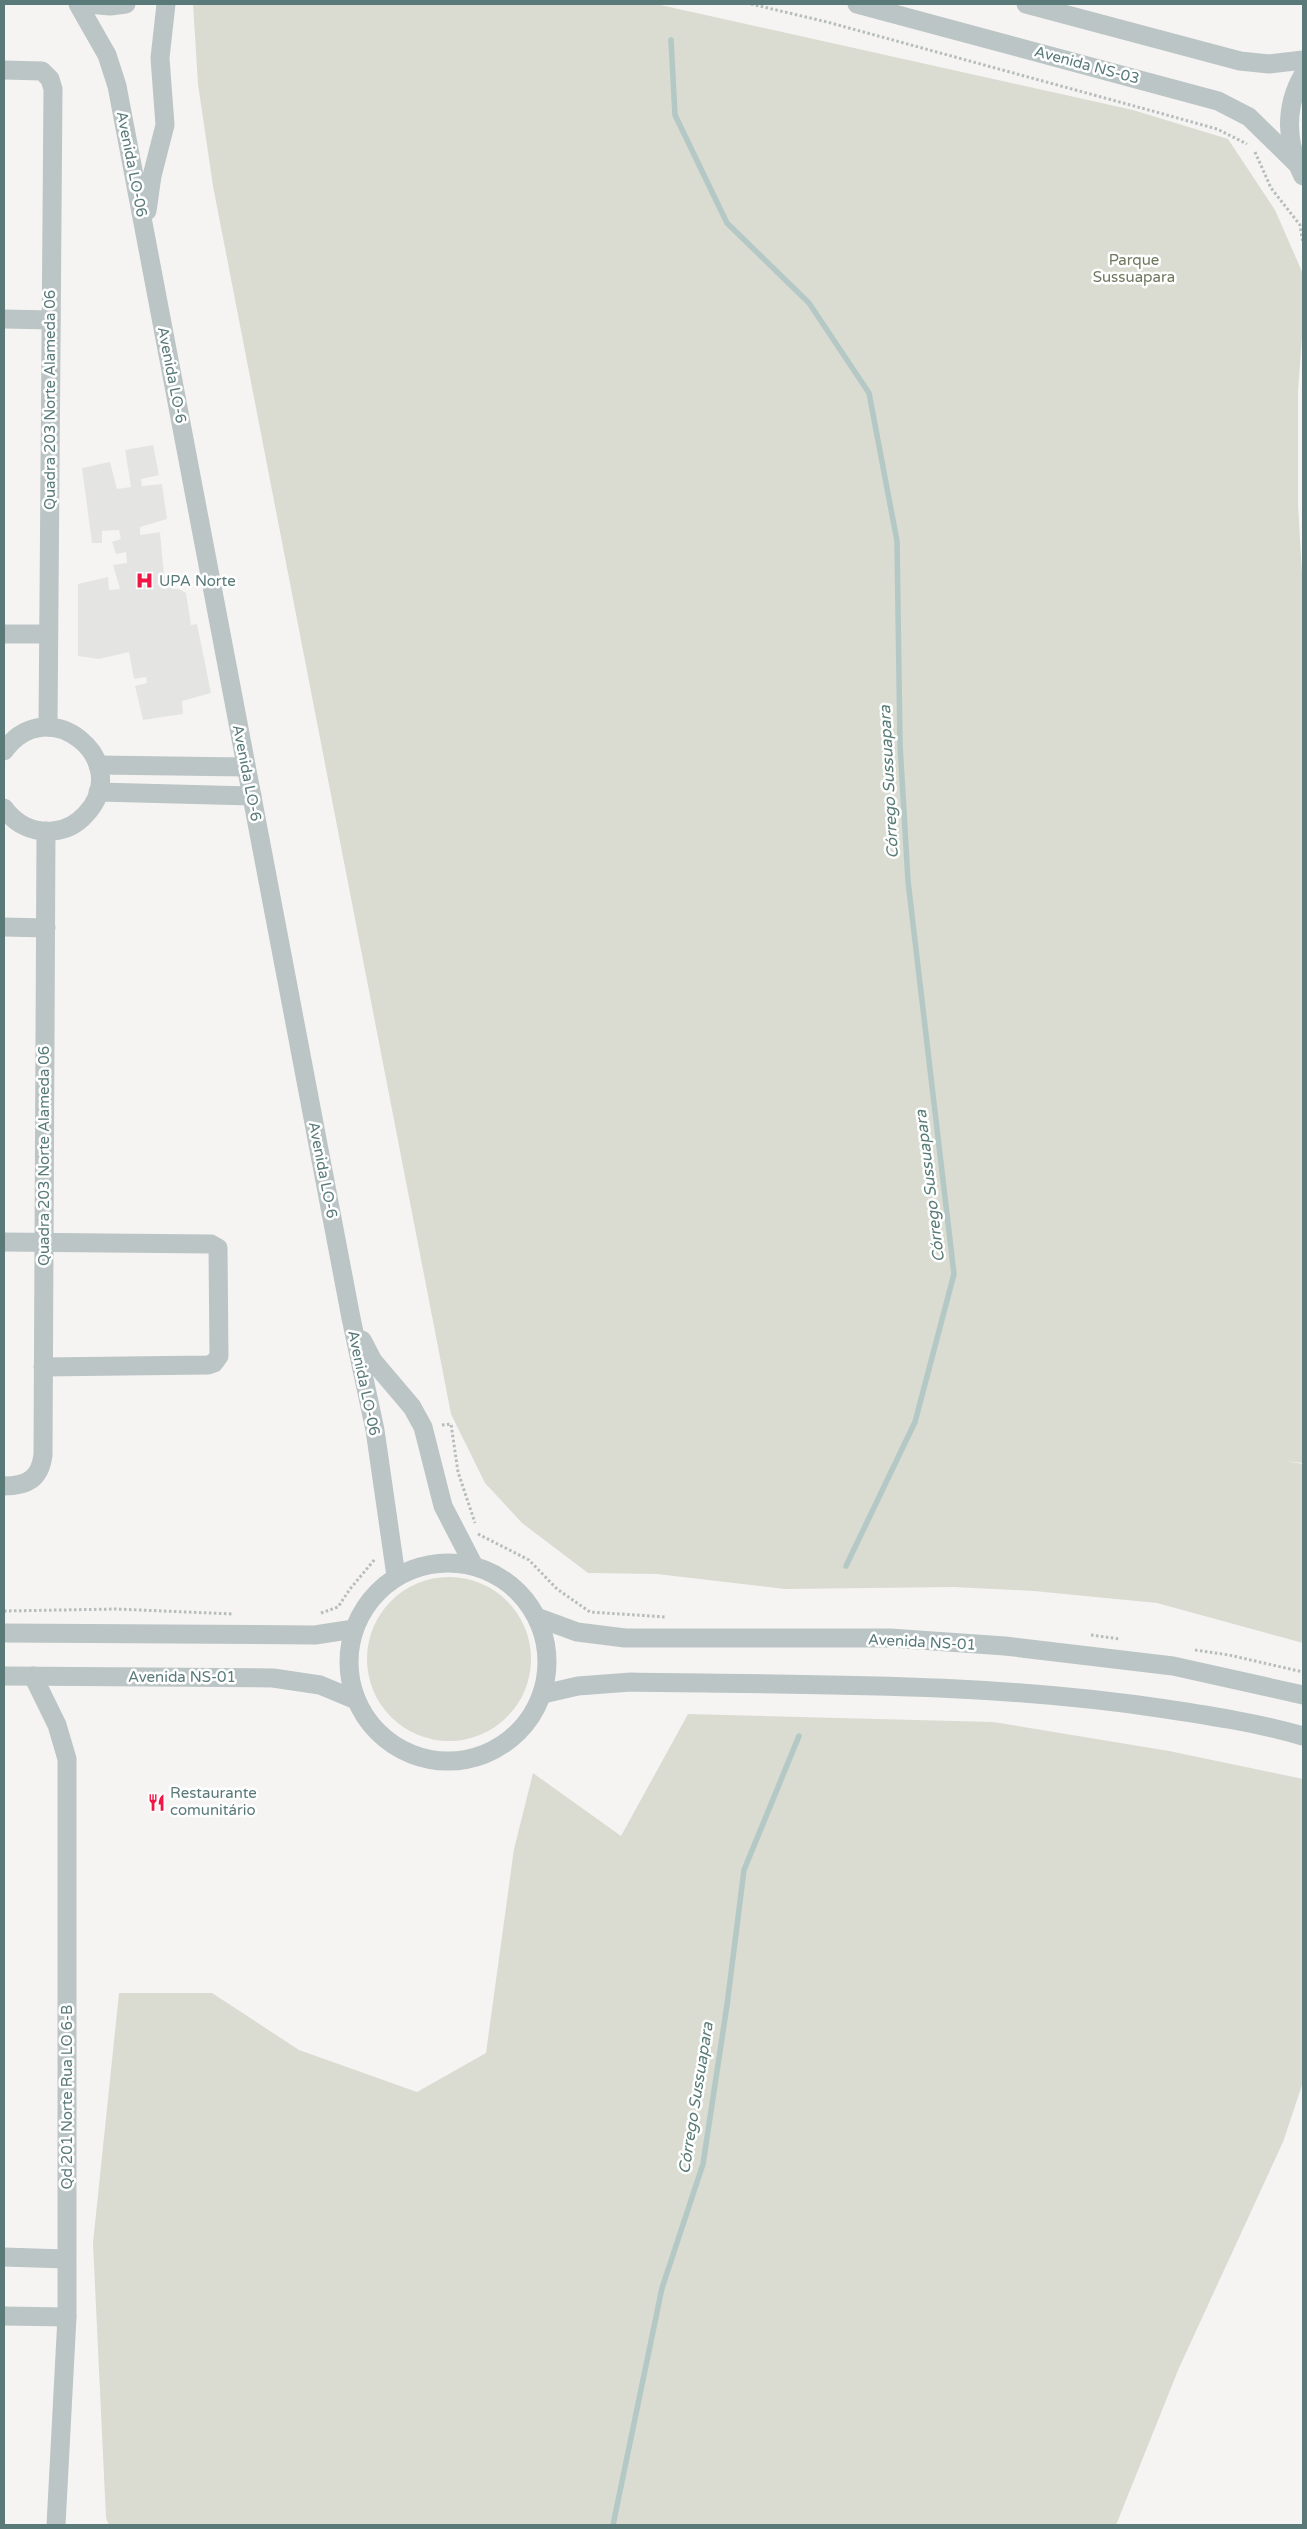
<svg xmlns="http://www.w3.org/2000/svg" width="1307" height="2529" viewBox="0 0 1307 2529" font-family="'Varela Round',sans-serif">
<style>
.built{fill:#e4e5e3}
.green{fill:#dadbd1}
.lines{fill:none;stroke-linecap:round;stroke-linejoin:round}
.stream{stroke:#b4c8c5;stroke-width:5.5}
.path{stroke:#b6bdbd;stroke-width:3;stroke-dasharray:2.5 2.5;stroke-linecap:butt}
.minor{stroke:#bbc5c5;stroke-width:19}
.labels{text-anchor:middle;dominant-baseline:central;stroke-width:5;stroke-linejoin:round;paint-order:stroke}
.street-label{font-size:15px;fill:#5a7a7a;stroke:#fff}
.park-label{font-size:15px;fill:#6e775e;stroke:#fff}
.poi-label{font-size:15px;fill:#5a7a7a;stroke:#fff;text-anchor:start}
.water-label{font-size:16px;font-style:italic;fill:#597c76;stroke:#fff}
</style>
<rect width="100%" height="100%" fill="#f6f4f2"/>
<path class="built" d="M153,445L159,475L141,479L142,486L162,484L167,519L140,527V535L160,532L164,576H171L173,589H179L186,593L191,625L197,624L211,693L182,701L183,714L143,720L135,686L147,683L146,677L134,679L129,652L99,659L78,656V584L108,577L109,590L120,589L113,565L127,563L126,552L116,554L112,542L121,539L119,530L102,531V543H92L82,468L110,462L117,489L131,487L125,450Z"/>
<g class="green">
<path d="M193,4H656L1133,110L1228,139L1275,210L1303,274V323L1298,391V506L1303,590V1463L1286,1461L1303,1464V1643L1157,1603L1034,1591L954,1587L785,1589L657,1574L588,1573L522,1523L485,1483L451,1414L213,186L198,84Z"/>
<circle cx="449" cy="1659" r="82"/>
<path d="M688,1714L993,1722L1169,1751L1303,1779V2082L1283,2142L1179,2368L1116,2525H109L106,2518L93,2243L119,1993H212L299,2050L417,2092L486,2053L514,1849L533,1773L621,1836Z"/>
</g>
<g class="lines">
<g class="stream">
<path d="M671,40L675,115L727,223L809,303L869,393L897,541L900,744L908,881L954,1274L915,1422L846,1566"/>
<path d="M613,2525L662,2288L703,2164L727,2005L744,1870L799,1736"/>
</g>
<g class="path">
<path d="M751,4L827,22L1156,112L1217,129L1247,144"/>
<path d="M1255,152L1271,188L1300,225L1303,243"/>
<path d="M442,1425L451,1424L458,1472L475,1523"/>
<path d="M478,1534L529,1560L557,1589L590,1612L666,1617"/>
<path d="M4,1611L116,1609L233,1614"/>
<path d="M321,1613L338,1607L350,1589L375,1559"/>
<path d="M1091,1635L1120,1639"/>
<path d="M1195,1650L1229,1655L1303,1672"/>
</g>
<g class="minor">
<path d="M78,4L107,55L117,86L351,1318L375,1430L396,1576"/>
<path d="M88,4L110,6L126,4"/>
<path d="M857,4L1218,101L1249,117L1296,163"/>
<path d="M1026,4L1240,61L1269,64L1303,60"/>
<path d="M4,70L42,71L50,79L53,89L48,727"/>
<path d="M1303,75C1284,108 1286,144 1303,176"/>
<path d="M147,211L152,176L165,125L160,58L166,4"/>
<path d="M4,319L51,320"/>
<path d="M4,634H48"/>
<path d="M4,751C48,689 135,761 86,814C78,823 66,830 53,831C33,833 15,824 4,808"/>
<path d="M98,765L246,767"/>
<path d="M98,792L252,796"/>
<path d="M4,927L46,928"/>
<path d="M4,1242L211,1244L218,1248L219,1356L214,1363L208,1365L43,1367"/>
<path d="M362,1340L373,1361L412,1407L423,1427L443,1506L473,1564"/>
<path d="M4,1486C27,1486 40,1479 43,1455L46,831"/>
<circle cx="448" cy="1662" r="99"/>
<path d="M539,1618L577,1632L625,1638H890L1005,1646L1173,1666L1303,1695"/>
<path d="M4,1633L315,1635L354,1629"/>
<path d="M4,1676L273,1678L320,1685L356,1700"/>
<path d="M33,1676L57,1725L67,1759V2317L56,2525"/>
<path d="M543,1694L578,1686L631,1682C810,1685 989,1682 1166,1709C1212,1716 1258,1723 1303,1736"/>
<path d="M4,2257L66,2259"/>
<path d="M4,2316L67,2317"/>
</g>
</g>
<defs>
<symbol id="hospital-bare" viewBox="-9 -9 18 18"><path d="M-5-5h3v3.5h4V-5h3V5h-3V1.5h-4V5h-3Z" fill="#f21644" stroke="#fff" stroke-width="2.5" paint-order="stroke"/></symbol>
<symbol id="restaurant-bare" viewBox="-9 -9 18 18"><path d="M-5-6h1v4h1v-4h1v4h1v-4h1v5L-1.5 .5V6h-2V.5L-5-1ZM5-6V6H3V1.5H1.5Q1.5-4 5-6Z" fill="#f21644" stroke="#fff" stroke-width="2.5" paint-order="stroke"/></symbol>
</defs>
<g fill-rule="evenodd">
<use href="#hospital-bare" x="132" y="568" width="25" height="25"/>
<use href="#restaurant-bare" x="144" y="1790" width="25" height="25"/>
</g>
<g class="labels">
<g class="street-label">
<text transform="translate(1087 65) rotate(15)">Avenida NS-03</text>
<text transform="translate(132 164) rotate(79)">Avenida LO-06</text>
<text transform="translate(172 375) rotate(79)">Avenida LO-6</text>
<text transform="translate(50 400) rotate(-90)">Quadra 203 Norte Alameda 06</text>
<text transform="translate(247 773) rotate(79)">Avenida LO-6</text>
<text transform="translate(44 1156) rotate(-90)">Quadra 203 Norte Alameda 06</text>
<text transform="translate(323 1170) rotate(79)">Avenida LO-6</text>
<text transform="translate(364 1383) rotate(78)">Avenida LO-06</text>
<text transform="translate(922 1642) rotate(3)">Avenida NS-01</text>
<text x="182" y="1677">Avenida NS-01</text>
<text transform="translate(67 2097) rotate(-90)">Qd 201 Norte Rua LO 6-B</text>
</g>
<g class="park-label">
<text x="1134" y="260">Parque<tspan x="1134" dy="17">Sussuapara</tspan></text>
</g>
<g class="poi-label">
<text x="159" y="581">UPA Norte</text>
<text x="170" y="1793">Restaurante<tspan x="170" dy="17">comunitário</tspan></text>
</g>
<g class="water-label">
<text transform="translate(889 782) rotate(-93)">Córrego Sussuapara</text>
<text transform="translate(930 1186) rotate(-97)">Córrego Sussuapara</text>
<text transform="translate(696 2098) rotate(-81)">Córrego Sussuapara</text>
</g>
</g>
<rect width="1307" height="2529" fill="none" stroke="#5a7a7a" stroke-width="10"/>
</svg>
